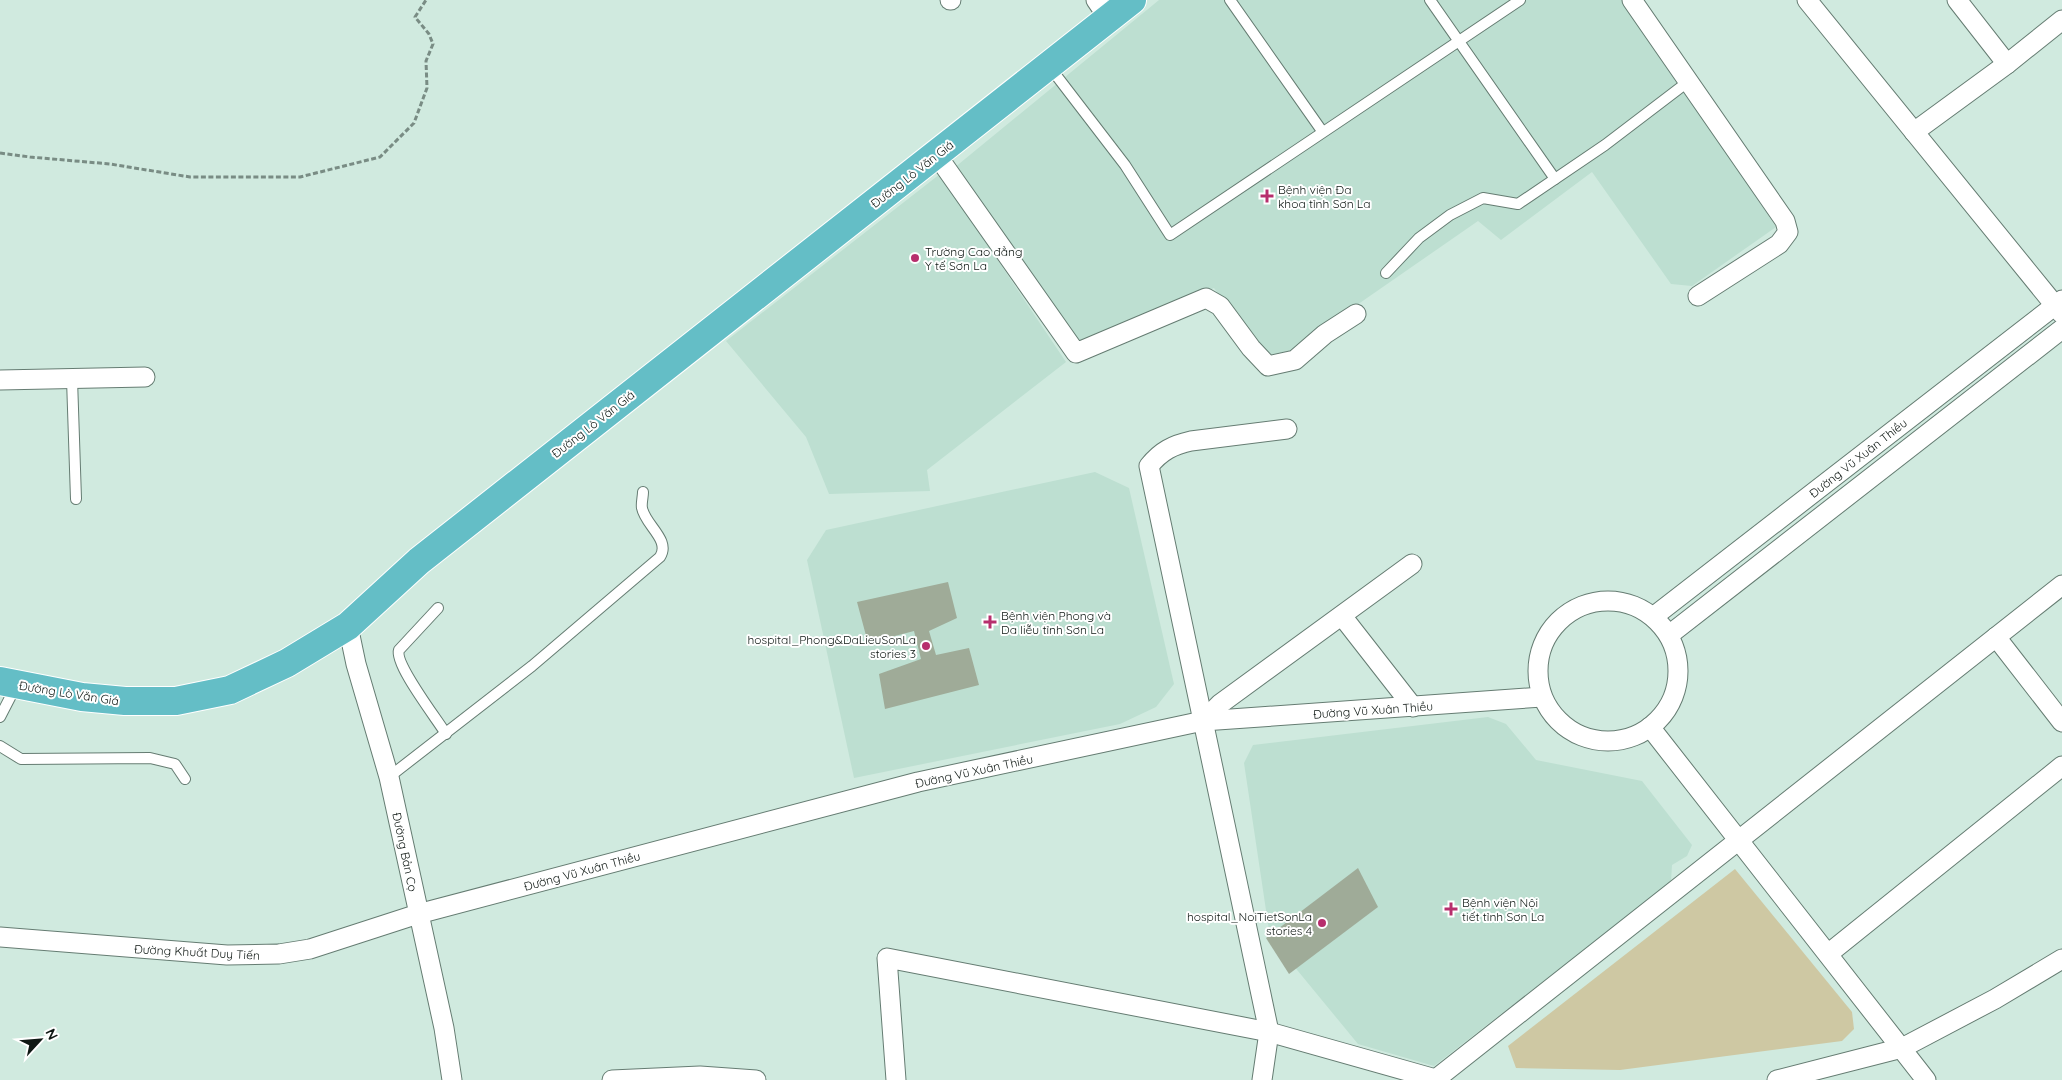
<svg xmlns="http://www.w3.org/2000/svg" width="2062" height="1080" viewBox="0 0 2062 1080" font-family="Quicksand,sans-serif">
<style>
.built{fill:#bddfd1}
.green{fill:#cec8a3}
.building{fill:#9fab98}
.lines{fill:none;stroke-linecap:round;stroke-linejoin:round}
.service-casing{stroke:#657c72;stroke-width:12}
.minor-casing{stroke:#657c72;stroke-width:21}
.trunk-casing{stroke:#fff;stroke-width:30}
.path{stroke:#798c84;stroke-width:3;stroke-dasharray:5 2.5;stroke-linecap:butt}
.service{stroke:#fff;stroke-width:10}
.minor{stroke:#fff;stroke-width:19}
.trunk{stroke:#64bec6;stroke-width:28}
.poi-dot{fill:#b72e6d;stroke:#fff;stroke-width:2}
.labels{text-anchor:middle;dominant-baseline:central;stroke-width:4;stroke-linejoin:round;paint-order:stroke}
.street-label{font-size:12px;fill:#0e1713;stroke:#fff}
.poi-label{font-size:12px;fill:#0e1713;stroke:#fff;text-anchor:start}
</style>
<rect width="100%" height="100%" fill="#d0eadf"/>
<g class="built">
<path d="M1159,0H1622L1776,227L1692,286L1671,284L1592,172L1501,240L1478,221L1292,350L1273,355L1255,343L1214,288L1078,346L954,168Z"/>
<path d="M940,174L1066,362L927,470L930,491L829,494L806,437L726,341Z"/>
<path d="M1095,472L1129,488L1174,684L1156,707L1120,724L854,778L807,560L826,530Z"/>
<path d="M1488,717L1506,724L1536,760L1642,781L1692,845L1687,856L1672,865L1671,882L1434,1066L1358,1044L1270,937L1244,763L1253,745Z"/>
</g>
<path class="green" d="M1735,869L1852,1012L1854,1029L1842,1041L1620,1070L1516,1068L1508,1046Z"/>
<g class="building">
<path d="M948,582L957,618L929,631L936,655L969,648L979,685L885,709L879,674L921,659L914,631L868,643L857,602Z"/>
<path d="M1358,868L1378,907L1289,974L1266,938Z"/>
</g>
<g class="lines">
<defs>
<g id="service">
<path d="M1230,0L1322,131"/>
<path d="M1430,0L1555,179"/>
<path d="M1049,66L1125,165L1170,235L1520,0"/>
<path d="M1386,273L1419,238L1450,215L1483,198L1518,204L1605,145L1689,81"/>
<path d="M72,379L76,499"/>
<path d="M438,608L399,650C394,664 437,719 446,734"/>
<path d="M0,717L16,686"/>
<path d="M0,746L21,759L150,758L175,764L185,779"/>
<path d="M389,777L532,666L660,557C671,540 645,525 642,508C641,504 643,497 643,492"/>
</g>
<g id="minor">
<path d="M950,0H951"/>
<path d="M1096,0L1109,19"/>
<path d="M1632,0L1785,221L1788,232L1779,244L1698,296"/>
<path d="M1807,0L2062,314"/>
<path d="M1957,0L2007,64"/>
<path d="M1914,132L2007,64L2062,20"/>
<path d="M936,154L1076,353L1206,298L1220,306L1251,348L1268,366L1295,360L1325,334L1356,314"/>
<path d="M0,380L145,377"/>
<circle cx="1608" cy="671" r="70"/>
<path d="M1342,616L1413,707"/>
<path d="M1653,617L2062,300"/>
<path d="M348,626L356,664L389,777L444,1028L452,1080"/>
<path d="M1669,635L2062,329"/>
<path d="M1996,637L2062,722"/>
<path d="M1203,721L1220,704L1412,564"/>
<path d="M1650,727L1926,1080"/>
<path d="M0,937L227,955L279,954L310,949L418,914L918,782L1203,721L1542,697"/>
<path d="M1828,954L2062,766"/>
<path d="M1436,1079L2062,585"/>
<path d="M612,1080L700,1076L756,1080"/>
<path d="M896,1080L887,958L1269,1032L1439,1080"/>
<path d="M1262,1080L1269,1032L1149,466C1161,451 1173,445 1191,441L1287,429"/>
<path d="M1777,1080L1902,1048L1995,999L2062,959"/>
</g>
<path id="trunk" d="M0,681L82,697L125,701H176L230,690L287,663L348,626L419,561L1132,0"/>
</defs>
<use href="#service" class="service-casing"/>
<use href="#minor" class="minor-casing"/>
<use href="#trunk" class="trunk-casing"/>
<path class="path" d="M0,153L30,157L110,164L190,177H300L380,157L414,123L427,88L426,61L433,44L429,34L415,17L426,0"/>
<use href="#service" class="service"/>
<use href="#minor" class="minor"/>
<use href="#trunk" class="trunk"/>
</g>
<g class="poi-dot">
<path d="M1264.5 188.5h5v5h5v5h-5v5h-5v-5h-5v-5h5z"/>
<circle cx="915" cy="258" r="5"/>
<path d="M987.5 614.5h5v5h5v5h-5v5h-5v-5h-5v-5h5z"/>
<circle cx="926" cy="646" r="5"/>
<path d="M1448.5 901.5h5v5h5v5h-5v5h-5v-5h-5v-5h5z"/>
<circle cx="1322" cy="923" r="5"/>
</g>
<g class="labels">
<g class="street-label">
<text transform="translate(912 174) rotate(-38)">Đường Lò Văn Giá</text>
<text transform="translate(593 424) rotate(-38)">Đường Lò Văn Giá</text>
<text transform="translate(1858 458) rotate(-38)">Đường Vũ Xuân Thiều</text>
<text transform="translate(69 693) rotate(9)">Đường Lò Văn Giá</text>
<text transform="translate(1373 710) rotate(-4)">Đường Vũ Xuân Thiều</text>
<text transform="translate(974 771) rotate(-12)">Đường Vũ Xuân Thiều</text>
<text transform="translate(405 852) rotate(78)">Đường Bản Cọ</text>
<text transform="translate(582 871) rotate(-15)">Đường Vũ Xuân Thiều</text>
<text transform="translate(197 952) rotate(3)">Đường Khuất Duy Tiến</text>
</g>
<g class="poi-label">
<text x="1278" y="189">Bệnh viện Đa<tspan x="1278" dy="14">khoa tỉnh Sơn La</tspan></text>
<text x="925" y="251">Trường Cao đẳng<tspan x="925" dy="14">Y tế Sơn La</tspan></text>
<text x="1001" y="615">Bệnh viện Phong và<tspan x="1001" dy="14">Da liễu tỉnh Sơn La</tspan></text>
<text x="916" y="639" text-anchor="end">hospital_Phong&amp;DaLieuSonLa<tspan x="916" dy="14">stories 3</tspan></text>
<text x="1462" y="902">Bệnh viện Nội<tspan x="1462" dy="14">tiết tỉnh Sơn La</tspan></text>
<text x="1312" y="916" text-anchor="end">hospital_NoiTietSonLa<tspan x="1312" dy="14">stories 4</tspan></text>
</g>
</g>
<g transform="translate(40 1040) rotate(64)" stroke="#ffffff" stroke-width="4" paint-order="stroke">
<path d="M0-4L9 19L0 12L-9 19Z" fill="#0e1713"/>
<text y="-8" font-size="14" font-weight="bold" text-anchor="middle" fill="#0e1713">N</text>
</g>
</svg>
